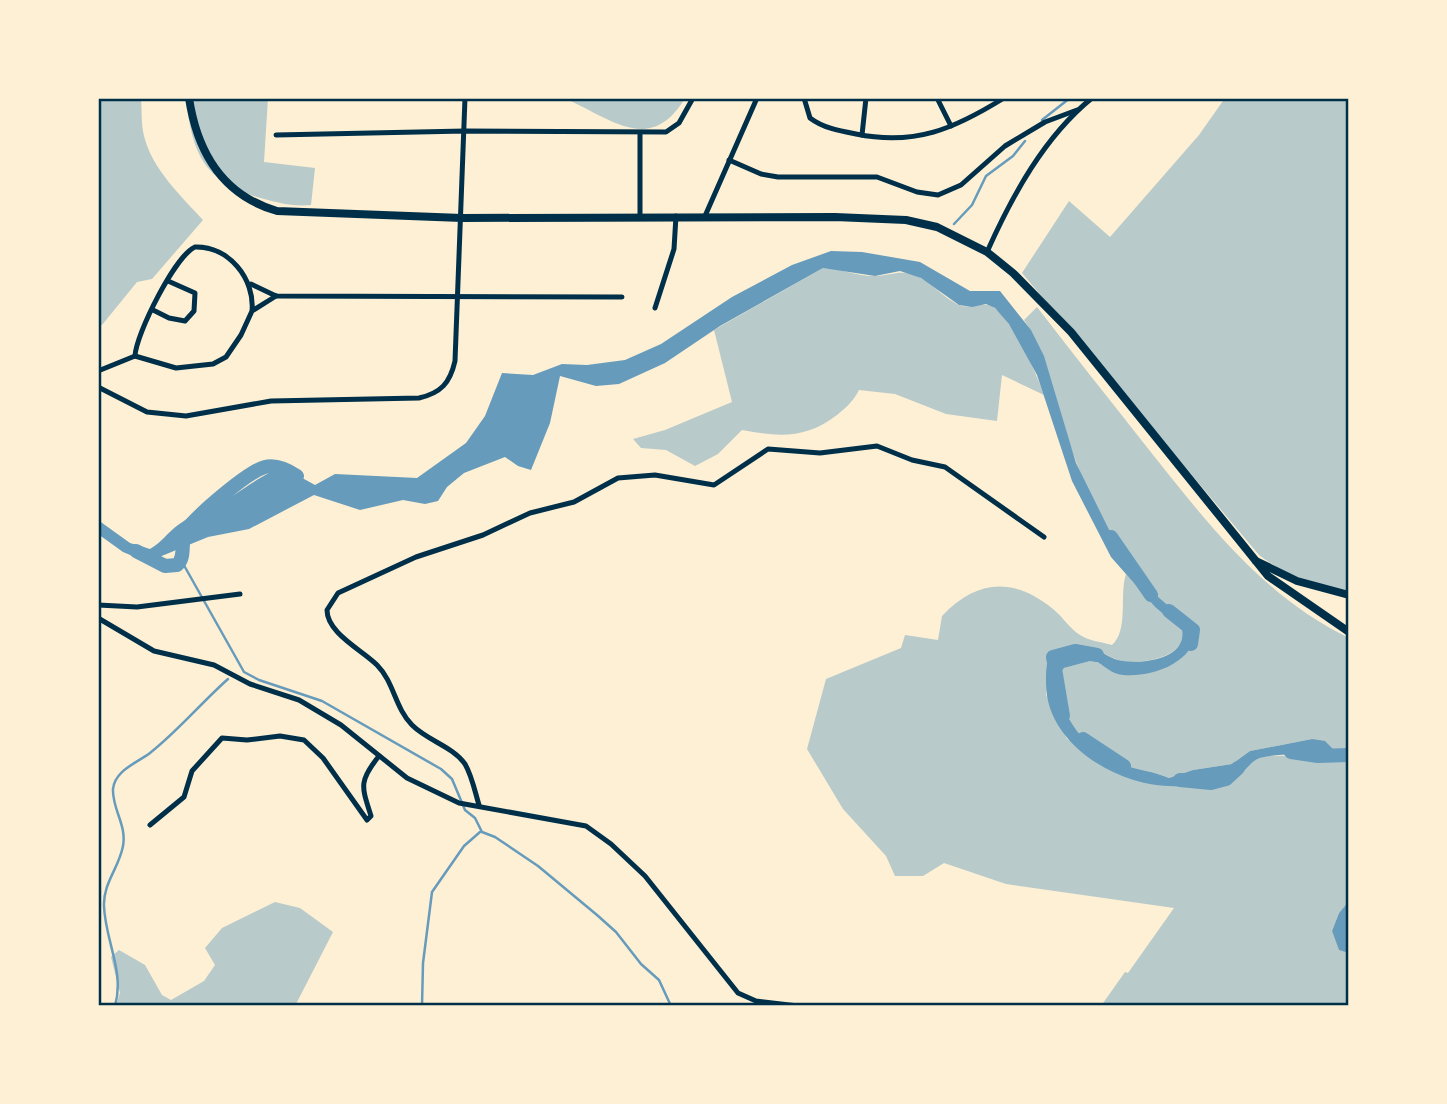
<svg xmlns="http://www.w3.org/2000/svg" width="1447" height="1104" viewBox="0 0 1447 1104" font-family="Bitter,serif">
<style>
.green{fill:#b9caca}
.water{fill:#669bbc}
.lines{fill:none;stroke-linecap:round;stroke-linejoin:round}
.stream{stroke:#669bbc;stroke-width:2.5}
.river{stroke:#669bbc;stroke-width:14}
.minor{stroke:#003049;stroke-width:5}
.primary{stroke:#003049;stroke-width:8}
.neatline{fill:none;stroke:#003049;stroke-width:2.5}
</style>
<rect width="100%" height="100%" fill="#fdf0d5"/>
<g class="green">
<path d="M98,98H141C142,111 141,123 144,136C152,169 181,196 203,220L152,279L137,282L102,325L98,324Z"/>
<path d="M186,98H268L264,162L315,168L311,205C293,207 274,202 257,197C202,180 192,151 186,98Z"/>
<path d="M564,98H685C650,157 609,117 564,98Z"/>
<path d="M1225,98H1349V591C1316,585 1286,576 1259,555L1022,273L1069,201L1110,237L1199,135Z"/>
<path d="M823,268C841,268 857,277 876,276C892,275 901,269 917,276C932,283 943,297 957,304C968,310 978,303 988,305C1010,310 1037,375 1044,395L1002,375L997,421L946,414L895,394L859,390C854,400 846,408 837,415C806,439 779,437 742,430L718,454L695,466L666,450L641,448L633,439L665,430L732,402L714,330Z"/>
<path d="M1037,307C1073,354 1110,400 1146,446C1204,519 1263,597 1349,638V746L1336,752L1312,739L1250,751L1232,764L1193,770L1169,778C1153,771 1137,770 1121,764C1084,750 1062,717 1056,680L1064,668L1094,660C1128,677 1189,680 1195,629C1175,613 1151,595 1135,575C1100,532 1077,467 1060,415C1049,382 1044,349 1024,320Z"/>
<path d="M1126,574L1155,607L1182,630C1187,658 1142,664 1122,661C1112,659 1105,653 1096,650C1084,647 1065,654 1052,655L1047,659L1046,695L1067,739L1154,785L1236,777L1250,762L1265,756L1314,755L1338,762L1349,760V901L1339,913L1332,931L1339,949L1349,953V1006H1101L1125,972L1128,973L1174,908L1006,884L944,863L923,876H895L886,856L843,809L807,749L826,679L901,648L905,635L938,640L942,616C977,579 1014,577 1053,609C1063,617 1070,629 1080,635C1089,641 1102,642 1112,645C1129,630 1119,595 1126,574Z"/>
<path d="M275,902L300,908L333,932L295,1006H116L120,993L111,957L119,950L145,965L162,995L171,1000L204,981L215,965L205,948L222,928Z"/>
</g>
<g class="water">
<path d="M831,251L862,252L920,262L970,291H1000L1031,330L1044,356L1076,463L1125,562L1142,583L1195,629C1197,663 1150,678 1123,675C1111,674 1104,665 1094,660L1064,668L1056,680C1062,717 1084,750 1121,764C1137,770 1153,771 1169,778L1193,770L1232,764L1250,751L1312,739L1325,741L1336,752L1349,746V760C1335,763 1326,756 1312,755C1298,754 1278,754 1264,757C1250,759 1246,773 1234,778C1226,781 1191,785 1181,786C1123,790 1045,746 1046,682C1046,673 1046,664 1049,656C1062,654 1079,649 1093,650C1101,650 1109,658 1118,660C1138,665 1187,660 1182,630L1155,607L1111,557L1072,481L1037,375L1009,324L995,308L986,304L972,307L959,305L921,278L900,271L875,276L823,268L720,326L665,363L619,384L596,386L560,376L550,423L531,470L518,466L505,457L464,473L447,487L438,501L425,504L403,500L360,510L314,495L249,529L208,537L147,562L123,552L98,534V520L130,543L150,549C162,542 167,533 178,525C193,514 211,508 227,499C247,488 262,473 284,468L315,485L335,474L417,478L466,443L485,416L502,373L533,375L562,364L587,365L625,360L661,344L732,297L792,265Z"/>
<path d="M1349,901L1346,927L1349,929V953L1339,950L1332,931L1339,913Z"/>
</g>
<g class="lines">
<g class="stream">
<path d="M1042,120L1070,98"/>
<path d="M954,224L972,205L986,176L1013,156L1025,141"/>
<path d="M181,560L244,672L259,680L322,701L441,769L452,779L465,810L475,818L482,832L495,837L538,866L597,915L616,932L641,964L659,980L671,1006"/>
<path d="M115,1006C125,972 105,940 104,906C103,883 119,868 123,846C127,825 112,809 113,789C115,770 137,763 150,753C178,731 201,703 228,679"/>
<path d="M422,1006L423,963L432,892L464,846L480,832"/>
</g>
<g class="river">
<path d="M1111,537L1151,595"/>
<path d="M136,551L165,566L177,565C187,556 179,541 187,529C199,514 247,472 265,467C276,464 288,470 297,476"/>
<path d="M1169,611L1193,630L1191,644"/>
<path d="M1063,716L1053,657L1075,651L1097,655"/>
<path d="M1083,739L1124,766"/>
<path d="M1291,752L1318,756L1349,755"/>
<path d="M1180,780L1211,783L1226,779L1238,768"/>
</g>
<g class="minor">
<path d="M804,98L810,118C823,128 840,131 856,134C915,146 954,129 1004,98"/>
<path d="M937,98L951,126"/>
<path d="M276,135L465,131L666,132L679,123L693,98"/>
<path d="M862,135L866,98"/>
<path d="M729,160L761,174L778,177H877L917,192L938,195L961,185L1005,146L1045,122L1077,110"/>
<path d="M705,216L757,98"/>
<path d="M640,217V133"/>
<path d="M987,252C1012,196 1044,137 1092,98"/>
<path d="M251,284L276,296L622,297"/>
<path d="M655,308L674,249L676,216"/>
<path d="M153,310L169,318L185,321L194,311L195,293L168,281"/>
<path d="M252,311C255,279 229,246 195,247C175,256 136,334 135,356L176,368L213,364L226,357L241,335L252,311L276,296"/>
<path d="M98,371L135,356"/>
<path d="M98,387L147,412L186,416L271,401L419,398C441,393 450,383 455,361L465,98"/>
<path d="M98,605L137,607L240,594"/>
<path d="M98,618L154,651L214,665L250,684L299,700L341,725L407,778L459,803L586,826L611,844L645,876L738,993L756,1001L798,1006"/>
<path d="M479,805C475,792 472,776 465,764C452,746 428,741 412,725C395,708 394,682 377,665C362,650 327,633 327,610L338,593L416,557L483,535L530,513L574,502L618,478L655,475L714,485L768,449L820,453L877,446L912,460L945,467L1044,537"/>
<path d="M150,825L184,797L192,771L222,738L247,740L280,736L304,740L323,758L367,820L371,816C362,787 358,782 379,756"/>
</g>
<g class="primary">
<path d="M189,98C197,151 222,195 277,211L462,218L835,217L906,220L937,227L987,252L1013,273L1071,332L1268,576L1349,632"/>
<path d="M1256,561L1297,581L1349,595"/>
</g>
</g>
<rect width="1447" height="1104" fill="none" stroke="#fdf0d5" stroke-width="200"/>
<rect x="100" y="100" width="1247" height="904" class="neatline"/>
</svg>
